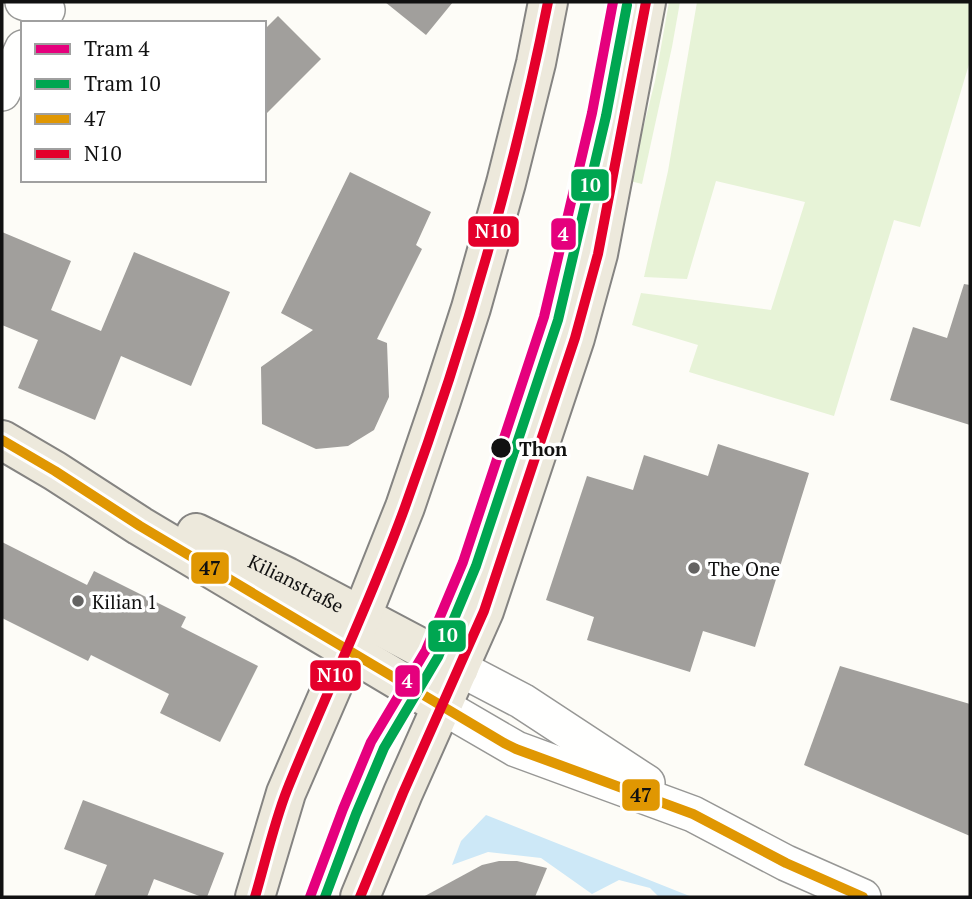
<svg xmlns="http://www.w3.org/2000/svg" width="972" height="899" viewBox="0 0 972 899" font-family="'PT Serif',serif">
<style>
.green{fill:#e7f3d7}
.water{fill:#cde8f7}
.building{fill:#a19f9c}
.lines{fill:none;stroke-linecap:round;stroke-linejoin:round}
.minor-casing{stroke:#979795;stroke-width:38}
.major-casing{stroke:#858482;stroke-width:42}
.minor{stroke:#fffffe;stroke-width:35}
.major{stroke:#ede9dc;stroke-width:38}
.bus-1-casing{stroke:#fff;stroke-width:16}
.bus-2-casing{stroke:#fff;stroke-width:16}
.bus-1{stroke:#e09702;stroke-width:10}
.bus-2{stroke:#e4002b;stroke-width:10}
.tram-1-casing{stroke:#fff;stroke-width:16}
.tram-2-casing{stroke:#fff;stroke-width:16}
.tram-1{stroke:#e5007d;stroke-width:10}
.tram-2{stroke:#00a651;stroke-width:10}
.stop-dot{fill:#111;stroke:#fff;stroke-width:2.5}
.poi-dot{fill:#646362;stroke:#fff;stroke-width:2.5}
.labels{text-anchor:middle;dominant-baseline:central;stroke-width:7;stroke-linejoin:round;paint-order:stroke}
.stop-label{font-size:19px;font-weight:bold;fill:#111;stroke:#fff;text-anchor:start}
.poi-label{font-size:19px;fill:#111;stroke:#fff;text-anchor:start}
.street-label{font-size:19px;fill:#111;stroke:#fff}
.line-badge{stroke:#fff;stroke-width:2.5}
.badge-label{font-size:19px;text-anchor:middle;font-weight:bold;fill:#fff}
.pale-badge-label{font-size:19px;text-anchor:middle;font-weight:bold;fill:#111}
</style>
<rect width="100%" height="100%" fill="#fdfcf7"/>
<g class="green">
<path d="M669,2H680L672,47L642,184L630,181L655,81Z"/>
<path d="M697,2H970V61L920,227L894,220L834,416L689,372L698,345L632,325L641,293L771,310L805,202L716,181L687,279L644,277L668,171Z"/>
</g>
<path class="water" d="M486,815L692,897H659L650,888L619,880L592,894L541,858L488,852L452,865L461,841Z"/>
<g class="building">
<path d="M385,2H453L426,35Z"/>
<path d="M278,16L321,59L264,116V30Z"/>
<path d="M350,172L431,212L416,245L422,249L377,339L387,343L389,397L374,430L348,446L316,449L262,424L261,367L313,330L281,313Z"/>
<path d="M2,232L71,261L51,310L101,331L134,252L230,292L191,386L121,356L95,420L18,388L38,340L2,325Z"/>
<path d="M964,284L970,285V425L890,400L913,327L947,338Z"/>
<path d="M718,444L809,473L755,647L703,631L690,672L587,640L594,617L546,600L587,476L633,490L644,455L708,476Z"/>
<path d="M2,542L87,585L94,571L186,617L181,627L258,666L220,742L160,713L169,694L91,655L88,661L2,618Z"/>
<path d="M840,666L970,704V836L804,765Z"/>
<path d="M83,800L224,853L207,897H202L154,879L147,897H94L107,865L64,849Z"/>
<path d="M499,861H517L547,868L535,897H423L482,865Z"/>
</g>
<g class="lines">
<defs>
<g id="minor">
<path d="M23,2L47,10"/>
<path d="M2,93L23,48"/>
<path d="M459,668L522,701L647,783"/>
<path d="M442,706L516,749L693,814L786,863L863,897"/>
</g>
<g id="major">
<path d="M2,440L55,471L140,526L442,706"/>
<path id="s1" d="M196,533L287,577L459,668"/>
<path d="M255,897L286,793L348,650L405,507L441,401L471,308L506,183L536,63L548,2"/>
<path d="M360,897L403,793L484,611L575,338L598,254L646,2"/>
</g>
</defs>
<use href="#minor" class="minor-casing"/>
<use href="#major" class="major-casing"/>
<use href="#minor" class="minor"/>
<use href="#major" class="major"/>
<defs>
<path id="bus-1" d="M2,440L55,471L140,526L504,743L516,749L693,814L786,863L863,897"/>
<g id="bus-2">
<path d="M255,897C265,863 274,823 287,790C325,695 370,603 405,507C465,343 514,173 548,2"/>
<path d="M360,897L403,793L484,611L575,338L598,254L646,2"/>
</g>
</defs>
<use href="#bus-1" class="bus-1-casing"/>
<use href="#bus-2" class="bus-2-casing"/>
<use href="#bus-1" class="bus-1"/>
<use href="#bus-2" class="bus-2"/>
<defs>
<path id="tram-1" d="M310,897L343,809L371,742L426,650L463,562L544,317L592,113L613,2"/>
<path id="tram-2" d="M325,897L356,814L384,748L438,657L476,566L558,320L606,116L627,5"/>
</defs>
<use href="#tram-1" class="tram-1-casing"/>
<use href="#tram-2" class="tram-2-casing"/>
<use href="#tram-1" class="tram-1"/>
<use href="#tram-2" class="tram-2"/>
</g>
<circle class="stop-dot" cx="501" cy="448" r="11"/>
<g class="poi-dot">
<circle cx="694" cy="568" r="7"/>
<circle cx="78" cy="601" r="7"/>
</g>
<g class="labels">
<g class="stop-label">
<text x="519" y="448">Thon</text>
</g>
<g class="poi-label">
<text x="708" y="568">The One</text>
<text x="92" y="601">Kilian 1</text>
</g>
<g class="street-label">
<text stroke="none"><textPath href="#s1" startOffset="112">Kilianstraße</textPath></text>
</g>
</g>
<g class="line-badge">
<rect x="570" y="168" width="40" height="34" rx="7" fill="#00a651"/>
<rect x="467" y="215" width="53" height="33" rx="7" fill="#e4002b"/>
<rect x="550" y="217" width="27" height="34" rx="7" fill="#e5007d"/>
<rect x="190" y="551" width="40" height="34" rx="7" fill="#e09702"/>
<rect x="427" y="619" width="40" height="34" rx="7" fill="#00a651"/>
<rect x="309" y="659" width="53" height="33" rx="7" fill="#e4002b"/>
<rect x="394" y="664" width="27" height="34" rx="7" fill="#e5007d"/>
<rect x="621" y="778" width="40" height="34" rx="7" fill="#e09702"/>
</g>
<g class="badge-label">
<text x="590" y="192">10</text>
<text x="493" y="238">N10</text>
<text x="563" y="241">4</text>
<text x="447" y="642">10</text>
<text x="335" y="682">N10</text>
<text x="407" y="688">4</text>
</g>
<g class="pale-badge-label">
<text x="210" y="575">47</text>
<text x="641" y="802">47</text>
</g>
<rect width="972" height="899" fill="none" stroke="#111111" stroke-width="7"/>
<rect x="21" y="21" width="245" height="161" fill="#ffffff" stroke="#a0a0a0" stroke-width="2"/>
<rect x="35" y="44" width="35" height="10" fill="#e5007d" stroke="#a0a0a0" stroke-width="2"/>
<text x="84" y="56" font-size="21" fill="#111111">Tram 4</text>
<rect x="35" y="79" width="35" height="10" fill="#00a651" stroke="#a0a0a0" stroke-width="2"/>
<text x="84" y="91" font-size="21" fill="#111111">Tram 10</text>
<rect x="35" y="114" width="35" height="10" fill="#e09702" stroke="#a0a0a0" stroke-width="2"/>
<text x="84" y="126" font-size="21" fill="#111111">47</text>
<rect x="35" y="149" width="35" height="10" fill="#e4002b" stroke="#a0a0a0" stroke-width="2"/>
<text x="84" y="161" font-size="21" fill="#111111">N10</text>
</svg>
